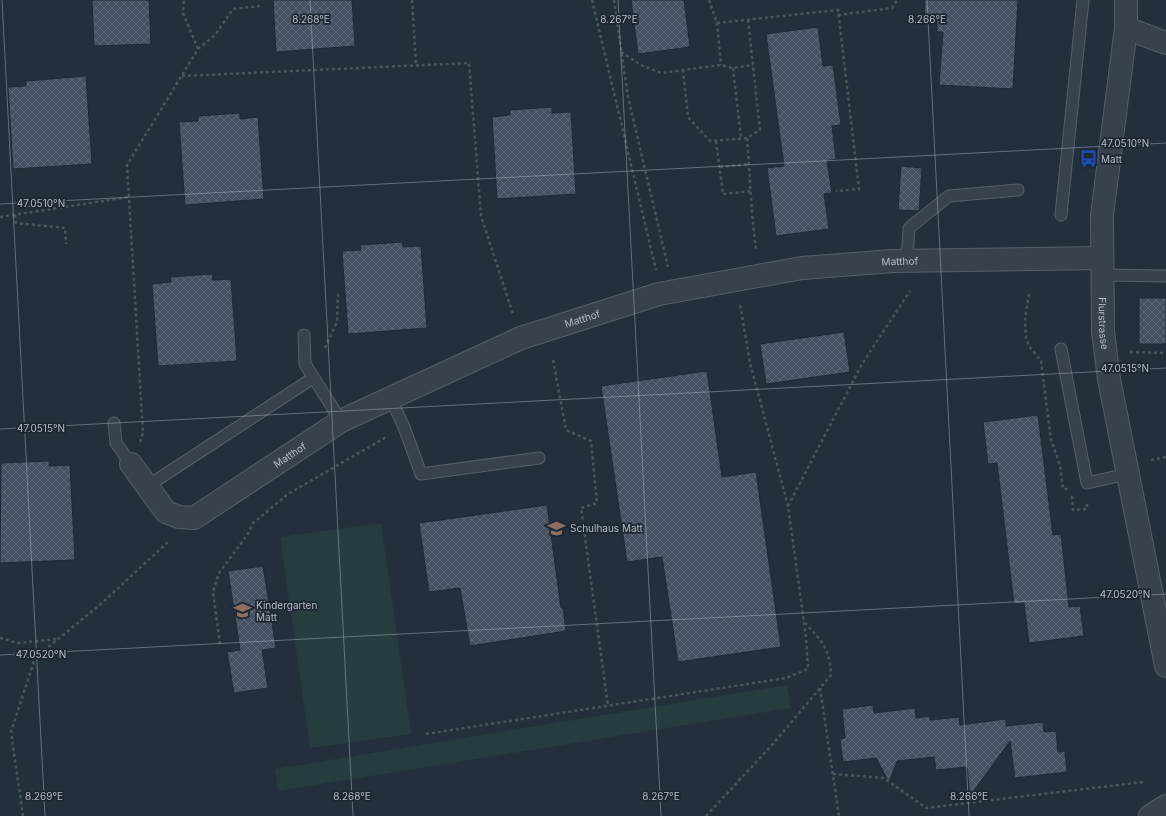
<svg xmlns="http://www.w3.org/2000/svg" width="1166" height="816" viewBox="0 0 1166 816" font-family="Inter,sans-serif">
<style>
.green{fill:#263c3f}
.building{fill:url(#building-cross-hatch);stroke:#1f2835}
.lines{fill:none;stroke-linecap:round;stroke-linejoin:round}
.service-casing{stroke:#565f6c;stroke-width:13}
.minor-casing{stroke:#565f6c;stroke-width:24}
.tertiary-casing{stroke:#565f6c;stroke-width:24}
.path{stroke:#44595c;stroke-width:2.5;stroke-dasharray:3 3;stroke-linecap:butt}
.service{stroke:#38414e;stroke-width:11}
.minor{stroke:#38414e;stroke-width:22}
.tertiary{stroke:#38414e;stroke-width:22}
.ticks{fill:none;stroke:#b4bcc9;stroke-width:1;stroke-opacity:0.45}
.labels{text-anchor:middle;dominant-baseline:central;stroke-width:3.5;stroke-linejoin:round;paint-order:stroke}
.poi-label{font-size:10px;fill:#b4bcc9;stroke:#1d2633;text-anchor:start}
.street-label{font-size:10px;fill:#b4bcc9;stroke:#1d2633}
.ticks-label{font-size:10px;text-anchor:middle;fill:#b4bcc9;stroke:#1d2633;stroke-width:3.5;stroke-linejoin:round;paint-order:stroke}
</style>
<defs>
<pattern id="building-cross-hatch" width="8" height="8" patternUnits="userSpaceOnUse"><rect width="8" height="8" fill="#455162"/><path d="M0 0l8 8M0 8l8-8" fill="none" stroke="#5d6877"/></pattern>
</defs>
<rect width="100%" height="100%" fill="#242f3e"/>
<g class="green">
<path d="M381,523L411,734L310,748L280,537Z"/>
<path d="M787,685L791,708L278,791L275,769Z"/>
</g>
<g class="building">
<path d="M92,0H149L151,44L94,46Z"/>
<path d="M273,0H352L355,46L276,52Z"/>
<path d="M631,0H684L690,47L638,54Z"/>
<path d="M925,0H1018L1013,89L939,85L943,32H937V21L924,20Z"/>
<path d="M818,27L823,66L833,65L841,125L832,126L836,159L827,161L832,193L824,194L829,229L776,236L767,168L784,166L766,34Z"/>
<path d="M86,76L92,164L13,169L8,87L26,86V81Z"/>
<path d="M552,107V113L571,112L576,194L497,199L492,117L510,115V110Z"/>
<path d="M240,113V119L258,117L264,199L185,205L179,122L198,121V116Z"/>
<path d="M901,166L922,168L919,211L898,210Z"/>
<path d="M402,242L403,247L421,246L427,328L348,334L342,251L361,250L360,245Z"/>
<path d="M212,274L213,280L231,279L237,361L158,366L152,284L171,282L170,277Z"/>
<rect x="1139" y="298" width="27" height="46"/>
<path d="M844,332L850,372L766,384L760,344Z"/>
<path d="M707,371L722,477L756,472L781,647L678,662L662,557L627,562L601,386Z"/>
<path d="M1038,415L1053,535L1061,534L1069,607L1080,606L1084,636L1029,643L1024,603L1014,604L997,463L988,464L983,422Z"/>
<path d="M49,461V466L70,465L75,560L0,563L1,463Z"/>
<path d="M547,505L561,608H563L566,631L470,646L460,588L429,592L419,523Z"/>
<path d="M263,566L276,648L262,650L268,688L234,693L227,652L240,650L228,571Z"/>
<path d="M873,705L874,713L915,708L916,718L930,716V720L959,717L960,725L1006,719V726L1043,722L1044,732L1056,731L1058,752L1065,751L1067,772L1015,778L1010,741L970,796L967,767L936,770L934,757L897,761L889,782L876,758L843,762L840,739L845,738L842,709Z"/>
</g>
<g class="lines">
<defs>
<g id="service">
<path d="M1061,215L1083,0"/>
<path d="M907,261L909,228L949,196L1018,190"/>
<path d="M1103,275L1166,276"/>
<path d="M304,335L305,364L341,421"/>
<path d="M1061,349L1087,483L1127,474"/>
<path d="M391,399L404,427L421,474L539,458"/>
<path d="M114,423L116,443L131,464"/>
<path d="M146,487L313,378"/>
</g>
<g id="minor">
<path d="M1126,28L1166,43"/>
<path id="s1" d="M131,464L166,512L179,517L194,518L341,421L521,338L659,294L802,268L893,261L1102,258"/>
<path d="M1150,816L1166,806"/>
</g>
<g id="tertiary">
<path id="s2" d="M1126,0V28L1102,215L1103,331L1109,379L1166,666"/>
</g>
</defs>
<use href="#service" class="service-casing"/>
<use href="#minor" class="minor-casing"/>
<use href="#tertiary" class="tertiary-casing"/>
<g class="path">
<path d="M412,0L416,65"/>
<path d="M592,0L656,270"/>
<path d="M614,0L628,97L668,267"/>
<path d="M709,0L717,23L721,65"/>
<path d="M838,15L892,8L897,0"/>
<path d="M748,20L760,130L747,138C750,175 751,213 756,250"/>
<path d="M717,23L838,10L859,189L836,191"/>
<path d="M198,49L215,35L233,9L260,6"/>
<path d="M621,52L641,65L661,73L721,65L733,68L753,65"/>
<path d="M733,68L741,138"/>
<path d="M683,70L688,117L710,141L747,138"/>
<path d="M182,76L469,63L481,216L513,314"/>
<path d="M716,141L723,194L751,191"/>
<path d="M720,167L749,164"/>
<path d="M15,215L16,223L65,228L66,244"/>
<path d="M0,217L129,197"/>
<path d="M1029,294L1025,319L1026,338L1029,346L1041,361L1051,440L1060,465L1063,489H1069"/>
<path d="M325,348L337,322L338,293"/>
<path d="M1130,352L1166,353"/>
<path d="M553,360L566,430L591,441L597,503L581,508L608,706"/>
<path d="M140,442L143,433L127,165L198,49L183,13L184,0"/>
<path d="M1151,460L1166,457"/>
<path d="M1072,496L1073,510L1087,509V503"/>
<path d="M788,506L862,364L910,291"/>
<path d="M0,638L18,643L57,639"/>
<path d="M220,644L213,592L216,582L219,573L248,534L253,523L288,494L388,436"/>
<path d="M820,688L839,816"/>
<path d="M426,734L786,678L808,669L806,637L788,506L750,363L740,304"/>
<path d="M833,774L884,778L926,808L1143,782"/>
<path d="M23,816L11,732L35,658L102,603L170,540"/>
<path d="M706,816L773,744L831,675C830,649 822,641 805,623"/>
</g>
<use href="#service" class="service"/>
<use href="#minor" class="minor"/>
<use href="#tertiary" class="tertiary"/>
</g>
<path class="ticks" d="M2,0L45,816M310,0L353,816M618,0L661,816M927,0L969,816M0,204L1166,143M0,429L1166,368M0,655L1166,594"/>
<defs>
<symbol id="bus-bare" viewBox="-9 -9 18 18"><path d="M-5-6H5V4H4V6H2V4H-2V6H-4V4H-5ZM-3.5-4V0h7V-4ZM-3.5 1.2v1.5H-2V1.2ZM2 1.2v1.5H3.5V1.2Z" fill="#1a4fb4" stroke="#1d2633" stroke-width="2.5" paint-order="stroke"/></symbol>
<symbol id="school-bare" viewBox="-9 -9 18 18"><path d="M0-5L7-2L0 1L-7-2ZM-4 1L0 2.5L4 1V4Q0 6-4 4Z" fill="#8d6e63" stroke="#1d2633" stroke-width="2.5" paint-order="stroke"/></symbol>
</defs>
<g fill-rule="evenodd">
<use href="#bus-bare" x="1076" y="146" width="25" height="25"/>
<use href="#school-bare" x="544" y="516" width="25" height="25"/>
<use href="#school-bare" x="230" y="598" width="25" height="25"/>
</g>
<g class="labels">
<g class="poi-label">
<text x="1101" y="159">Matt</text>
<text x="570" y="528">Schulhaus Matt</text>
<text x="256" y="605">Kindergarten<tspan x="256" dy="12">Matt</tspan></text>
</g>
<g class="street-label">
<text stroke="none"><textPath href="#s1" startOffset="851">Matthof</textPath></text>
<text stroke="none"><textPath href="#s1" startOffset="527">Matthof</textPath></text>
<text stroke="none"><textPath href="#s2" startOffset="325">Flurstrasse</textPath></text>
<text stroke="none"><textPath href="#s1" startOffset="203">Matthof</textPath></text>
</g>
</g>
<g class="ticks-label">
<text x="311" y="23">8.268°E</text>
<text x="619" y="23">8.267°E</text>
<text x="927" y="23">8.266°E</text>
<text x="1125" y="147">47.0510°N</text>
<text x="41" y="207">47.0510°N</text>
<text x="1125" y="372">47.0515°N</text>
<text x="41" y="432">47.0515°N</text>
<text x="1125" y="598">47.0520°N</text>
<text x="41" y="658">47.0520°N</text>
<text x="44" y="800">8.269°E</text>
<text x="352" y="800">8.268°E</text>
<text x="661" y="800">8.267°E</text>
<text x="969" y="800">8.266°E</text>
</g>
</svg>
